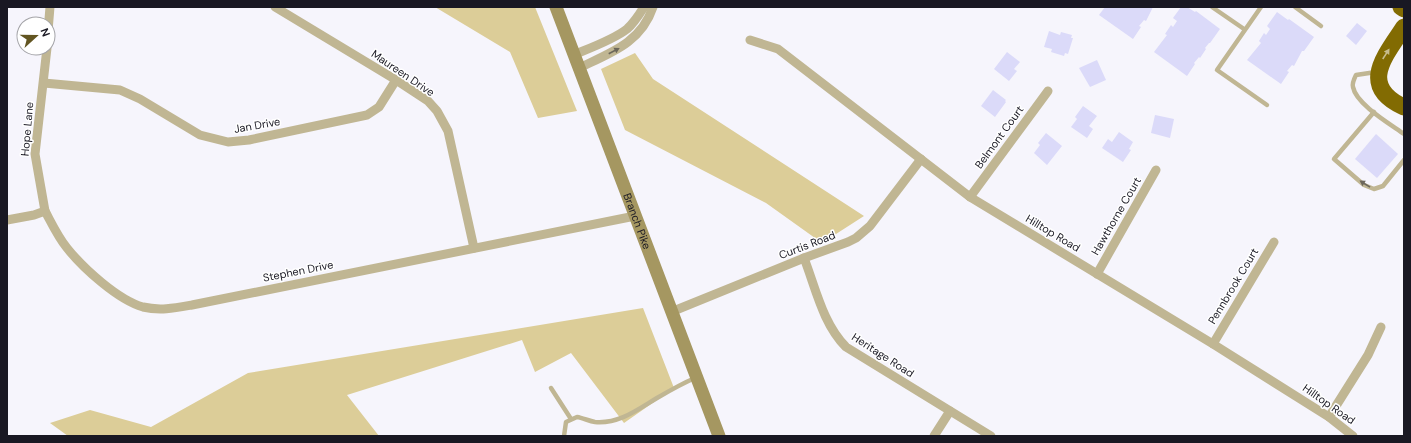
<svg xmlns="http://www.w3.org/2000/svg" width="1411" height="443" viewBox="0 0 1411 443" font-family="'DM Sans',sans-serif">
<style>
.green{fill:#dccd98}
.building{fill:#dbdaf9}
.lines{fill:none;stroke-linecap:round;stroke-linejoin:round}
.lane{stroke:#c0b693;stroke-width:4.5}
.street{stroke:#c0b693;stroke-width:9}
.secondary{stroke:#a59761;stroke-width:13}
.highway{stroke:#826b02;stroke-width:17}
.oneway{fill:#6c675b}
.oneway2{fill:#c7bc8d}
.labels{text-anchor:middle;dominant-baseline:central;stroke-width:3;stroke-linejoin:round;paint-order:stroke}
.street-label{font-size:11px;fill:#191823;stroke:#fff}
</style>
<rect width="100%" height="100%" fill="#f6f5fc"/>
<g class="green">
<path d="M435,7H535L577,111L538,118L510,52Z"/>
<path d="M635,53L653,79L864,216L822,243L766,203L625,130L601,69Z"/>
<path d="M643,308L674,388L624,423L571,353L535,372L522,340L347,395L379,436H68L50,423L90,410L151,427L248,373Z"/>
</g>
<g class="building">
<path d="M1105,7H1153L1146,21L1144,20L1139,26L1141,27L1133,39L1099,15Z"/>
<path d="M1181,7H1187L1195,12L1196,11L1220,29L1210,43H1209L1205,48L1206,49L1200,58L1199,57L1194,63L1195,64L1187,76L1154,52L1167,35L1165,34L1171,25L1173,27L1177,21L1173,18Z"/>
<path d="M1277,12L1288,20L1289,19L1314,37L1304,51H1302L1294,66L1292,65L1287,71L1289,72L1281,84L1247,60L1261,43L1259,41L1264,33L1266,35L1270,29L1267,26Z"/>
<path d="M1357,23L1367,31L1356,45L1346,36Z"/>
<path d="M1049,31L1060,35L1061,32L1072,35L1071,38H1073L1068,54L1065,53L1064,56L1051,52L1052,49L1044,47Z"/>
<path d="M1007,52L1020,62L1014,69L1017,71L1009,81L994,69Z"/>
<path d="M1097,60L1106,80L1090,87L1079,68Z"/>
<path d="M993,90L1006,100L1005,101L1006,102L995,117L981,106Z"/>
<path d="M1083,106L1097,116L1089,126L1093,129L1087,138L1071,127L1077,119L1075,117Z"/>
<path d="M1155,115L1174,119L1170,138L1151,133Z"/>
<path d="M1119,132L1133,142L1129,149L1131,150L1123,162L1102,148L1108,139L1112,142Z"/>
<path d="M1046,133L1062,146L1047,165L1034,153L1040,145L1038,143Z"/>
<path d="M1376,134L1398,154L1377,178L1355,159Z"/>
</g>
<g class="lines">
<g class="lane">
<path d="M1212,7L1244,29"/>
<path d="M1261,7L1217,70L1267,105"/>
<path d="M1295,7L1321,26"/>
<path d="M1376,72L1356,75C1354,79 1352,84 1353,87C1356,104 1390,124 1404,134"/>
<path d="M1374,112L1334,159L1364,185L1374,189L1383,186L1404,160"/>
<path d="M551,388L571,419"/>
<path d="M564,436L566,422L577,417C583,418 589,421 595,422C619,424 637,410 657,398C669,391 681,384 695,378"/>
</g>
<g class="street">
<path d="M275,7L396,80L428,101L437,111L448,131L474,248"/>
<path d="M48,31L50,7"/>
<path d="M750,40L778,49L970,197L1213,344L1329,417L1353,436"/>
<path d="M573,55C590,48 613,40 627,29C634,23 639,15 644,7"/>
<path d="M579,68C610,53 641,43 653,7"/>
<path d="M44,83L120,90L140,99L200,135L228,142L249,140L367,115L379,107L396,80"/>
<path d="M970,197L1048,91"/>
<path d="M45,211L35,154L47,48"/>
<path d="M7,220L34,215L45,211C52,224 58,237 67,248C83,268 118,300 143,307C160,311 175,308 192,305L635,216"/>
<path d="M804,258C816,289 823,324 846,347L991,436"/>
<path d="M1097,274L1156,170"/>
<path d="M671,312L804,258L848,242L856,238L870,226L921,159"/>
<path d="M1213,344L1274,242"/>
<path d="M1329,417L1368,355L1381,327"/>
<path d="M934,436L950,411"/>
</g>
<path class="secondary" id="s1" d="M556,7L719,436"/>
<g class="highway">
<path d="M1401,7L1404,9"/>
<path d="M1404,27C1385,56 1358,86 1404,107"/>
</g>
</g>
<defs><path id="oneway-solid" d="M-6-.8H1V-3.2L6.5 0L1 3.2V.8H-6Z"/></defs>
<g class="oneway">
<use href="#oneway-solid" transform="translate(614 51) rotate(-28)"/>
<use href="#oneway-solid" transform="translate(1365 184) rotate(-148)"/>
</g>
<use class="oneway2" href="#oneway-solid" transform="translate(1386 54) rotate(-57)"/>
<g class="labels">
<g class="street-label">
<text transform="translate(403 73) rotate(34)">Maureen Drive</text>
<text transform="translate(257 125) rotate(-10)">Jan Drive</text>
<text transform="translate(27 129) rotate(-85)">Hope Lane</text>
<text transform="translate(999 137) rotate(-54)">Belmont Court</text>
<text transform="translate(1116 216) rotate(-60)">Hawthorne Court</text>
<text stroke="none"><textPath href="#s1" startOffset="229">Branch Pike</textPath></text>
<text transform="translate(1053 233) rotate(31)">Hilltop Road</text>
<text transform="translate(807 245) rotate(-21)">Curtis Road</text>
<text transform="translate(298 271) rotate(-11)">Stephen Drive</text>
<text transform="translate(1233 286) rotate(-59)">Pennbrook Court</text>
<text transform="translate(883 355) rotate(33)">Heritage Road</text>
<text transform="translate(1329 404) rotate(35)">Hilltop Road</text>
</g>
</g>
<rect width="1411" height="443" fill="none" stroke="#191823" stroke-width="16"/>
<g transform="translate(36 36) rotate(69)"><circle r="19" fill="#ffffff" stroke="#a3a3a7"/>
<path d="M0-3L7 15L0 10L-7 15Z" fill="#625521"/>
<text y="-6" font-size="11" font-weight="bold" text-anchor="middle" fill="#191823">N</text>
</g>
</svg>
